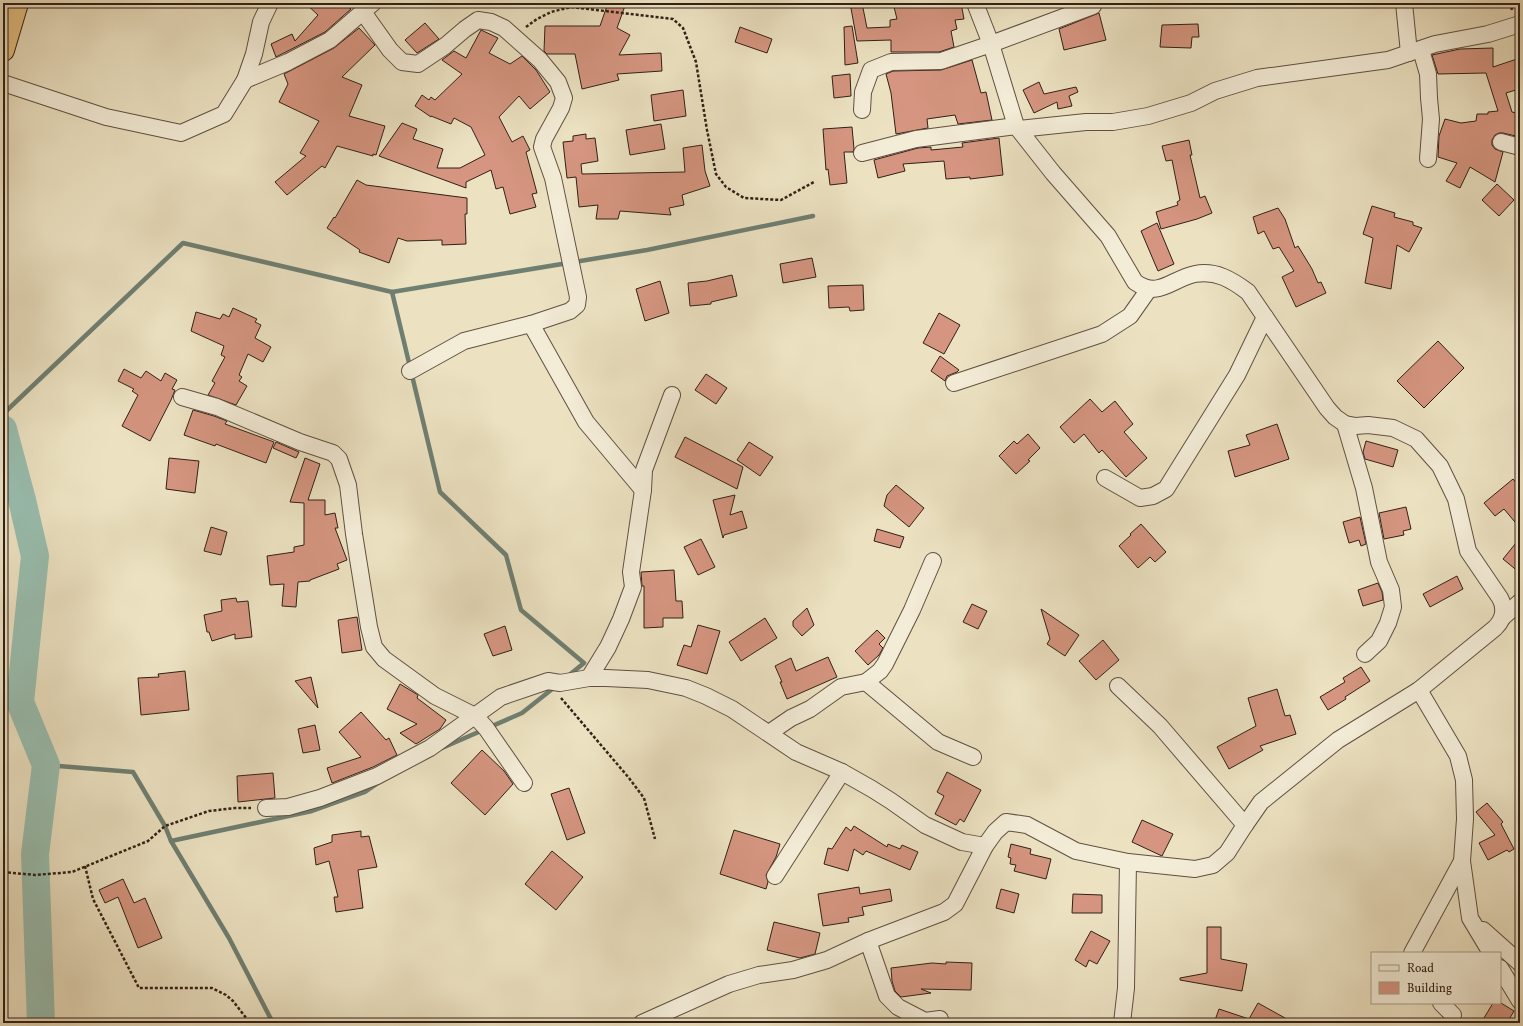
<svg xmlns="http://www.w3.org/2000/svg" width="1523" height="1026" viewBox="0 0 1523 1026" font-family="Vollkorn,serif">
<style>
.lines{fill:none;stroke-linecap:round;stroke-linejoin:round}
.stream{stroke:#6f7f72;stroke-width:4.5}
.river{stroke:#99beaf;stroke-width:28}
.building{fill:#d59580;stroke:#312016}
.minor-casing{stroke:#605041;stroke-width:18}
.highway-casing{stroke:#312016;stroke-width:24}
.path{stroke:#312016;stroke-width:2.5;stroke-dasharray:3 2;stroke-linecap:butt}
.minor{stroke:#f3ecd7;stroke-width:16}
.highway{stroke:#e6c181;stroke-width:22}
</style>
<rect width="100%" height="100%" fill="#ece2c2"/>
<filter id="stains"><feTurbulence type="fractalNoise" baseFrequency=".005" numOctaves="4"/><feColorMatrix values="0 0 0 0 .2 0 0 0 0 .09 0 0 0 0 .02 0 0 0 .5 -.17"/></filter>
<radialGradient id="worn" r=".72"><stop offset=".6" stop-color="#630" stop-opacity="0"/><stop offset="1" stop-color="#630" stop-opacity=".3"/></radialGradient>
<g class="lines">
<g class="stream">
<path d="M392,292L440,492L506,555L521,610L584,663L568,676"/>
<path d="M3,414L183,243L392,292L647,250L813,216"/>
<path d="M442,748L522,713L556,686"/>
<path d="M46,765L133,772L165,826L171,841L229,938L273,1023"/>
<path d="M171,841L312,811L365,792L378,783"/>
</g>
<path class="river" d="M3,429L22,500L35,556L20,702L46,765L35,854L41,1023"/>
</g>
<g class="building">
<path d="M305,3H344L351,9L325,32L276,57L271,44L292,34L295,41L318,15Z"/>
<path d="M608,3H626L617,28L630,35L619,55L661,53L662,71L617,74L619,80L582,89L575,54H547L544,51L545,26H600Z"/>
<path d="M850,3H862L867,28L890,27V20L897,19L893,3H961L964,19L955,20L957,29L951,31L954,47L939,52H891V40L857,41Z"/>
<path d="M1099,13L1106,40L1064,50L1059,29Z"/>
<path d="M425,23L439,39L417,53L405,40Z"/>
<path d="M1198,24L1199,37H1192L1191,48L1160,47L1162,25Z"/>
<path d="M852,26L858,63L845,65L844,27Z"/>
<path d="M740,27L772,39L767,53L735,42Z"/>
<path d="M359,28L375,45L342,77L362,85L349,116L385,126L376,155L373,154V156L337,146L325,168L322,166L287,195L275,182L306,156L300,153L319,121L279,102L288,84L284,74L334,48Z"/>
<path d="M481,30L498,38L489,53L510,64L522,56L536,70L550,92L530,109L519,96L499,117L512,142L523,136L530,150L526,152L537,193L532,194L536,207L510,214L503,187L496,189L491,170L466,182V188L379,156L402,123L417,129L413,139L443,149L437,168H460L485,155L471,127L454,118L451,124L431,116V117L415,106L422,95L429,100L431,97L435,100L462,74L442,60L454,51L466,58Z"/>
<path d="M1493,48V67L1520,58V87L1519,89L1506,93L1512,112L1520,114V137L1503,133H1499L1495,135L1492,140V145L1495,149L1503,152L1495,182L1470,167L1460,188L1446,181L1457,163L1438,157L1439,136L1445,119L1461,123L1476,121L1477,114H1488V112L1498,111L1486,73L1438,74L1432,55L1460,49Z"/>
<path d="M972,60L981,93L986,92L992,120L958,124L955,115L927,119L928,128L896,134L891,93L886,74L893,71L941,70Z"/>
<path d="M850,74L851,96L834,98L832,76Z"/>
<path d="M1039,82L1044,94L1076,87L1078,92L1069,96L1072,106L1058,109L1057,102L1034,113L1023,90Z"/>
<path d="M683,90L686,116L654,121L651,95Z"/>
<path d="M661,124L665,149L630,155L626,130Z"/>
<path d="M852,127L854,149L853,152H844L847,183L830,185L828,169L826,170L823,129Z"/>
<path d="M586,134V139L595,138L598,161L581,164L582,174L685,172L683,148L702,145L705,171L710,186L682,195L684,205L669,208L671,215L620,211L618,219H596L598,205L579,207L576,177L567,178L563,142L573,141V136Z"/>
<path d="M999,138L1003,175L970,179V177L946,179L944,161L903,164L905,171L878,178L874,160L918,148L931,147V150L963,147L962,143Z"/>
<path d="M1189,140L1192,155H1190L1200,198L1205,196L1212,213L1197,219L1161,229L1156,212L1178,205L1177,202L1180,200L1172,160L1166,161L1162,146Z"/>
<path d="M357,180L366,185L467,198V214H465L466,244L442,245V240L407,241L398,238L389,263L359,252L360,250L327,228L334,217L335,218Z"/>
<path d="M1497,184L1514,200L1499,216L1482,200Z"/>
<path d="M1372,206L1395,213L1394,217L1413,222V225L1422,228L1409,252L1397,245L1391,289L1365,283L1373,238L1363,234Z"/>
<path d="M1278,208L1285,219L1295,248L1298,246L1312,269L1318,283L1321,282L1326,293L1296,307L1282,277L1294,271L1279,247L1273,249L1264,231L1258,234L1253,217Z"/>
<path d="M1157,223L1174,264L1158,271L1141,231Z"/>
<path d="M812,258L816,277L783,283L780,264Z"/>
<path d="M732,275L737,296L711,302V304L690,306L688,283L707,281Z"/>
<path d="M660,281L669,313L645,321L636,289Z"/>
<path d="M863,285L864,310L850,311L849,307L829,308L828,286Z"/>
<path d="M233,308L257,319L255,322L261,325L255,338L271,347L263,362L248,354L239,375L242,377L239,381L247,386L236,405L208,395L215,383L212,381L225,357L221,355L224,346L191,331L196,312L220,319L223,314L229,317Z"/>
<path d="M939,313L960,325L944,354L923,343Z"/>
<path d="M1438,341L1464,368L1424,408L1397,381Z"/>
<path d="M940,356L959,370L957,372L947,376L945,381L931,371Z"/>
<path d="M124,369L141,378L146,371L161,381L165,373L177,380L172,389L175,390L171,400L150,441L122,426L138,395L132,391L134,389L118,381Z"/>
<path d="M706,374L727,388L716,404L695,390Z"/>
<path d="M1090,399L1102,412L1115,401L1133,424L1124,432L1147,458L1126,477L1102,450L1099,453L1084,434L1074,443L1060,427Z"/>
<path d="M193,410L214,416L227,421L225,424L274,442L266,463L216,444L215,446L184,435Z"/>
<path d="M1277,424L1289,459L1235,477L1228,451L1250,445L1246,435Z"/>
<path d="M1028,434L1040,448L1028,460L1030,461L1016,474L999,456L1014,441L1017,444Z"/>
<path d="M685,437L743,467L737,489L675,457Z"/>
<path d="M1366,441L1398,450L1393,467L1365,459L1363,452Z"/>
<path d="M276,442L299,452L296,458L273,448Z"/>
<path d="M749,442L773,457L760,476L737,460Z"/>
<path d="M169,458L199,461L195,493L166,489Z"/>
<path d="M305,458L320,464L308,500H325V515L335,513L338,528H335L347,560L337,564L339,569L310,580V581L298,582L296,607L282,606L284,584L270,585L267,556L294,552V547L304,545V503L290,502Z"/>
<path d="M1513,479L1520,488V528L1504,509L1495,516L1484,503Z"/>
<path d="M896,485L924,508L909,527L884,506L887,495Z"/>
<path d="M735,495L730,515L742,511L747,528L724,535L723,538L713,500Z"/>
<path d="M1406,507L1411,529L1403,531L1404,535L1384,539L1379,513Z"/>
<path d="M1360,517L1366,544L1361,546L1359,540L1349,543L1343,522Z"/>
<path d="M1141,524L1166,552L1155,562L1150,557L1138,568L1119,546L1131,535L1130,534Z"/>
<path d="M211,527L227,532L221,555L204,551Z"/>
<path d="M877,529L904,537L900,548L874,541Z"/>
<path d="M1520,538V573L1503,559Z"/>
<path d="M701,539L715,567L698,575L684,547Z"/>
<path d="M674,570L676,601H682L683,618H663V627L644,628V586H642L641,572Z"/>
<path d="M1457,576L1463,589L1430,607L1423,594Z"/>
<path d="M1378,583L1382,592L1383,600L1363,606L1358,590Z"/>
<path d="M236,598L237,602L248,601L252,637L235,639V634L212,641L209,632H207L204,615L222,611L221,600Z"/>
<path d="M972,604L987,611L978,629L963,622Z"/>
<path d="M807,608L814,625L802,636L793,626V621Z"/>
<path d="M1041,609L1079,635L1065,656L1047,644L1050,639Z"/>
<path d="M357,617L362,650L342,653L338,620Z"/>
<path d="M765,618L777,638L741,661L729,642Z"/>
<path d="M698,625L720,631L707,674L677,665L684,645L691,647Z"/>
<path d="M505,626L512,650L493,656L484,634Z"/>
<path d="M877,630L885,638L879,644L883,648L879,655L868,665L855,651Z"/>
<path d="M1103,640L1119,660L1096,680L1079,661Z"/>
<path d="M828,657L837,677L787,699L780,682H782L775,666L791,658L796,671Z"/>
<path d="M1361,667L1370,681L1345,697L1346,699L1328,710L1320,697L1345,682L1343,678Z"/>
<path d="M185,671L189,710L141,715L138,678L159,677L158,674Z"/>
<path d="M311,677L318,708L295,681Z"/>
<path d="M400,684L418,695L417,698L446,720L440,729L416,744L400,733L417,724L387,709Z"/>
<path d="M1277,689L1285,716L1290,715L1296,734L1260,746L1263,750L1229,769L1217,747L1256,726L1248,698Z"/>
<path d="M361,712L386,740L389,738L397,755L373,767L332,783L327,768L361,757L339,732Z"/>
<path d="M315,725L320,750L303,753L298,729Z"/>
<path d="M482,750L504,771L513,784L485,815L451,783Z"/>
<path d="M947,772L981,790L964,822L960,819L956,825L935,814L944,796L937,792Z"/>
<path d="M273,773L275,798L238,802L237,776Z"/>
<path d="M569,788L585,833L567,840L551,794Z"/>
<path d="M1487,803L1503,822L1501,824L1514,849L1509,852L1507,850L1488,860L1479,843L1495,835L1476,812Z"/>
<path d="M1142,820L1173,834L1162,856L1132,842Z"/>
<path d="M854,826L887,847L888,844L900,849L902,845L918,852L910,870L866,851L863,855L854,849L848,871L824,864L828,848L832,849L846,827L851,831Z"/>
<path d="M734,830L780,844L776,857L766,875L768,882L766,889L720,874Z"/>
<path d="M361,831V837L369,836L377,867L358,870L363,908L336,912L334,897H338L329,861L316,865L314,848L332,842V835Z"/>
<path d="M1011,844L1031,849L1030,854L1051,859L1046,879L1014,871L1016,865L1010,864L1011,858L1008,857Z"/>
<path d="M552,851L583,877L556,910L525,884Z"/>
<path d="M123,879L134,903L145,898L162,938L138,948L118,897L105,903L99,890Z"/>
<path d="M859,887L860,894L890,889L892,901L862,907L864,915L848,918L849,922L823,926L818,894Z"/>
<path d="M1001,889L1019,894L1014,913L996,908Z"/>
<path d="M1073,894L1102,895V913H1072Z"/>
<path d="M774,922L820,933L815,954L800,958L767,950Z"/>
<path d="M1207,927H1221V959L1247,964L1242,991L1180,980V978L1207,973Z"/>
<path d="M1091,931L1110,941L1097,964L1089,960L1086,967L1075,960Z"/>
<path d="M946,962L972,963L971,990L921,989L931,993L901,997L895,991L892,981L891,968L932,963L946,964Z"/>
<path d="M1258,1003L1294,1023H1214L1219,1009L1249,1019Z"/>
<path d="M1493,1003H1501L1514,1011L1507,1023H1481Z"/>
</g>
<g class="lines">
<defs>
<g id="minor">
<path d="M1404,3L1409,53"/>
<path d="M363,12L390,50L402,62L418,64L445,46L465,29L478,20L491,22L504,28L540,60L558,82L564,98L561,108L544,139L542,147L553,178L578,297L577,305L570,311L531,324L464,341L410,371"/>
<path d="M1421,50L1428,74L1429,98L1431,119L1428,159"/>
<path d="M245,80L288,62L330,40L373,3"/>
<path d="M3,83L106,117L181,133L224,114L245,80L254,54L261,22L270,3"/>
<path d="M862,110L863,92L871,70L891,62L941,61L991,44L1093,6"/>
<path d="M1019,129L1086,122H1113L1148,116L1191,103L1215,91L1257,78L1388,60L1435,44L1488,34L1520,24"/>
<path d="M1501,142L1520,147"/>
<path d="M862,153L916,139L1016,126"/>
<path d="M531,324L586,422L643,490"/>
<path d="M954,383L1102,334L1130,316L1149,289"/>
<path d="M182,397L217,407L300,442L333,453L339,459L348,485L354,534L369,627L374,647L384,659L435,696L475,716L486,728L524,783"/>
<path d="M1345,424L1364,488L1379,562L1391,590L1393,607L1388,623L1379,641L1365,654"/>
<path d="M1105,478L1140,498L1153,496L1166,489L1237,375L1265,317"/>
<path d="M1503,617L1520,602"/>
<path d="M589,678L608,647L621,619L633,587L631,572L643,490L644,470L672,395"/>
<path d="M866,682L880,671L885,664L912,610L933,561"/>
<path d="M1118,686L1160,726L1245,825"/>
<path d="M1419,690L1458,756L1464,780L1465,819L1462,861L1470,918L1491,953"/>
<path d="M769,733L791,718L810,709L841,687L866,682L938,742L973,757"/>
<path d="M266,808L288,807L320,798L377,776L430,748L501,697L548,681L560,683L589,678H606L648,680L686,688L706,696L732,709L796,752L842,772L872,789L891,801L925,825L962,842L985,846"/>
<path d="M775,876L842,772"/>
<path d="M1483,930L1520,963"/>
<path d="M868,941L887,996L898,1007L925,1021L940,1019"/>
<path d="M1412,953L1462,861"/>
<path d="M1500,968L1520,1001"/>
<path d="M1441,1003L1453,1015"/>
<path d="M642,1023L729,984L759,975L793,970L827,960L868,941L944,912L955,904L985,846L995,832L1006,822L1027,825L1076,851L1128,862L1195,869L1213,865L1227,853L1245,825L1261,802L1338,740L1419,690L1495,628C1504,619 1506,609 1500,598L1468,551L1456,499L1440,466L1416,439L1393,428L1368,425L1356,426L1345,424L1335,417L1327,408L1248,292C1232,280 1216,270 1195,274C1171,279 1159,299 1135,282L1108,236L1053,173L1016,126L991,44L975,3"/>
<path d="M1122,1023L1126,988L1128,862"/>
</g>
<path id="highway" d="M3,50L17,3"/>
</defs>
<use href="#minor" class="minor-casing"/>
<use href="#highway" class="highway-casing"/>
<g class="path">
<path d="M1510,3L1512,10"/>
<path d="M526,27L537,19L551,12L571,7L673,19L683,28L696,62L707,130L716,174L726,187L744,198L781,200L814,182"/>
<path d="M561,698L629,778L644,798L655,839"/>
<path d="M85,866L93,899L139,988H212L226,995L233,1001L250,1023"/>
<path d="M3,872L35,875L72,872L148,841L165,826L209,811L235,808H251"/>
</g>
<use href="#minor" class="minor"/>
<use href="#highway" class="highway"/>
</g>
<rect width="1523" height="1026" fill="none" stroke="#ece2c2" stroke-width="16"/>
<rect x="4" y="4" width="1515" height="1018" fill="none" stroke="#312016" stroke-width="2"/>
<rect x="8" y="8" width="1507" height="1010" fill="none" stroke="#312016"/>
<rect x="1371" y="952" width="130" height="52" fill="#f3ecd7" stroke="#a59a8a"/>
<rect x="1379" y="965" width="20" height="6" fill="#f3ecd7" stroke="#a59a8a"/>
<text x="1407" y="972" font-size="12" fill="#312016">Road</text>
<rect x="1379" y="982" width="20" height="12" fill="#d59580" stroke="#a59a8a"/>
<text x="1407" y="992" font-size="12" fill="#312016">Building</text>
<rect width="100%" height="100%" filter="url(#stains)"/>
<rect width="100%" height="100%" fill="url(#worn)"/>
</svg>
